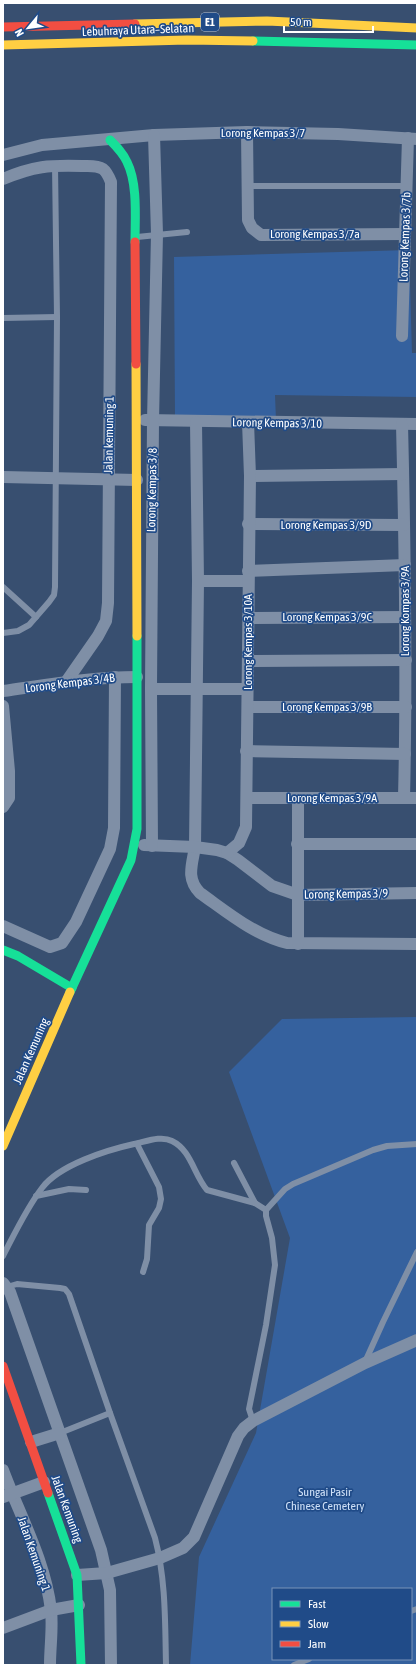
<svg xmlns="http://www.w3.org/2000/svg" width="420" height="1668" viewBox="0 0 420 1668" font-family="'Asap Condensed',sans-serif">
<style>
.green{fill:#35619e;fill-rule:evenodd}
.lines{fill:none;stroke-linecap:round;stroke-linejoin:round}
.lane{stroke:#7f8fa6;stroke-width:6}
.street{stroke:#7f8fa6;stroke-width:12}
.fast{stroke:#16e098;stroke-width:9}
.slow{stroke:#ffcf43;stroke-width:9}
.jam{stroke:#f24e42;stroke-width:9}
.labels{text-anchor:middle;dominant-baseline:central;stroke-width:3.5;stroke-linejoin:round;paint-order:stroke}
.shield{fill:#204b88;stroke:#bcc9db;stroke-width:1}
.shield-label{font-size:11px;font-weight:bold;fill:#fff}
.street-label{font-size:12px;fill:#fff;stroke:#204b88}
.park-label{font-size:12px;fill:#cfe1f8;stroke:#204b88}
</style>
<rect width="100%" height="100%" fill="#384f70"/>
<g class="green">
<path d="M409,250L412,353H417V397L275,395L276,420L175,419L174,257Z"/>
<path d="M417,1017V1665H190L199,1557L256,1433L290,1238L229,1072L282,1019ZM273,1589H411V1659H273Z"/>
</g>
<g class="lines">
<g class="lane">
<path d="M248,186H406"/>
<path d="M137,237L187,232"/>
<path d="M3,318L57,317"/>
<path d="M3,587L36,617"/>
<path d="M3,633L18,631L29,625L49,602L54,595L55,587L57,317L55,165"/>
<path d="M137,1144L159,1187L161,1199L159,1208L149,1225L147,1259L143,1272"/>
<path d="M234,1163L255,1203"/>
<path d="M36,1196L69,1189L86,1190"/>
<path d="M3,1256C15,1233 26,1209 42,1188C59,1165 107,1150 134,1144C145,1142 161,1135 172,1141C191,1150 194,1175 207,1190L255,1203L266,1210"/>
<path d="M7,1287L17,1284L60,1288L65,1289L69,1294L110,1413L155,1538C166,1580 165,1622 166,1665"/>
<path d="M365,1362L383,1322L417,1252"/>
<path d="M253,1421L249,1409L266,1325L275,1265L272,1238L266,1216V1210L285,1189L293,1184L373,1150L387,1146L417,1144"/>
<path d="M60,1433L110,1413"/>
<path d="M411,1611L417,1609"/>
<path d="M294,1665L309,1659"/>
</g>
<g class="street">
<path d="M247,132L248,220L252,228L261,235L404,234"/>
<path d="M3,155L42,145L154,135L247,132L338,134L417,139"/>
<path d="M3,179C34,166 49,165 82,166C89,166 97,165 103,169C107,172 109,177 111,182L108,603L106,621L98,636L66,682"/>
<path d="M402,336L408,138"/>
<path d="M145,420L417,424"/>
<path d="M196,422L198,581L195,847C192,865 186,879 200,893C227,912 254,935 287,943L417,944"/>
<path d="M402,424C405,549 407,673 404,798"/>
<path d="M250,476L403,474"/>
<path d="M3,477L137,480"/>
<path d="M248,524L404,525"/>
<path d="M248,571L405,565"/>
<path d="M198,581H248"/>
<path d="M248,618L405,617"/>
<path d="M248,661L406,660"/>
<path d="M151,689H247"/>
<path d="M3,691C47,685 92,677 137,677"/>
<path d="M3,706L9,771V798L3,807"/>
<path d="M248,707H406"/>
<path d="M246,751L405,754"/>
<path d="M247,798H417"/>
<path d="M297,844H417"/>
<path d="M144,845L195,847L217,850L227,853L238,860L272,886L298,895L417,893"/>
<path d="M152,846L151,689L153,421L157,234L154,135"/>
<path d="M227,853L239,843L246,827L250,476L248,422"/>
<path d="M3,926L50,947L62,943L76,922L110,849L114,828L115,677"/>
<path d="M298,944V799"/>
<path d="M3,1283L10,1292L101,1550L110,1590L111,1665"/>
<path d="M31,1442L60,1433"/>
<path d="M3,1470C20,1516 45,1560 51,1610C53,1627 50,1647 50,1665"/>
<path d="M3,1497L44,1482"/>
<path d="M77,1575L107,1573L160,1558L183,1548L194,1537L238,1436L244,1428L253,1421L365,1363L417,1340"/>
<path d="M3,1628L51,1610L79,1605"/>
</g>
<g class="fast">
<path d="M253,41L417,45"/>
<path d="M110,140C117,147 123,153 127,162C138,184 135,218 135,242"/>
<path d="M3,950L18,956L72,988"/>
<path d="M70,992L131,860L137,829V636"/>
<path d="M48,1493L77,1575L81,1665"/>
</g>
<g class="slow">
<path d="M135,24L267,21L417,28"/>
<path d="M3,45L187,40L253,41"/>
<path d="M136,364L137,636"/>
<path d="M3,1146L70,992"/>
</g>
<g class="jam">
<path d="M3,27L135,24"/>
<path d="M135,242L136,364"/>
<path d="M3,1366L48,1493"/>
</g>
</g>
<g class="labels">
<rect class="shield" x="201" y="13" width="18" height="18" rx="3"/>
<g class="shield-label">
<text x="210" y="22">E1</text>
</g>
<g class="street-label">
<text transform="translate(138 30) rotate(-2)">Lebuhraya Utara–Selatan</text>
<text x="263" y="133">Lorong Kempas 3/7</text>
<text x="315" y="234">Lorong Kempas 3/7a</text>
<text transform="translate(405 237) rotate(-88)">Lorong Kempas 3/7b</text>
<text transform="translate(277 423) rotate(1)">Lorong Kempas 3/10</text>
<text transform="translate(109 435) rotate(-89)">Jalan kemuning 1</text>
<text transform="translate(152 490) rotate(-89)">Lorong Kempas 3/8</text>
<text x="326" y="525">Lorong Kempas 3/9D</text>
<text transform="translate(405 611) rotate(-90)">Lorong Kompas 3/9A</text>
<text x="327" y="617">Lorong Kempas 3/9C</text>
<text transform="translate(248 642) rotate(-90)">Lorong Kempas 3/10A</text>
<text transform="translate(70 683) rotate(-7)">Lorong Kempas 3/4B</text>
<text x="327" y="707">Lorong Kempas 3/9B</text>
<text x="332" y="798">Lorong Kempas 3/9A</text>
<text transform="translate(346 894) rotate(-1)">Lorong Kempas 3/9</text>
<text transform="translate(31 1051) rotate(-66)">Jalan Kemuning</text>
<text transform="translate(67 1509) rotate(70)">Jalan Kemuning</text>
<text transform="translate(34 1554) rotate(71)">Jalan Kemuning 1</text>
</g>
<g class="park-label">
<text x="325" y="1492">Sungai Pasir<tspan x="325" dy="14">Chinese Cemetery</tspan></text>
</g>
</g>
<rect width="420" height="1668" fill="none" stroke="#ffffff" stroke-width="8"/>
<rect x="272" y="1588" width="140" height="72" fill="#204b88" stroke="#7993b8"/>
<rect x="280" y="1601" width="20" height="6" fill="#16e098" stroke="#7993b8"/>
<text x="308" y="1608" font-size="12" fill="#ffffff">Fast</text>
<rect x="280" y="1621" width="20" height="6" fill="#ffcf43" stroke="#7993b8"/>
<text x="308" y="1628" font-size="12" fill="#ffffff">Slow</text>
<rect x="280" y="1641" width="20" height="6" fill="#f24e42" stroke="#7993b8"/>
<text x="308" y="1648" font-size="12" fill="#ffffff">Jam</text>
<g transform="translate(28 28) rotate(241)" stroke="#204b88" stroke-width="3" paint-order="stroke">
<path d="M0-3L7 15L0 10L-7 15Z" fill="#ffffff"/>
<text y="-6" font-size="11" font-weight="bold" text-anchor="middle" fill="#ffffff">N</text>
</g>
<path d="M284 26v6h89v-6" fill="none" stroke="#ffffff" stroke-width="2"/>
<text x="290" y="26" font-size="12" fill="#ffffff" stroke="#204b88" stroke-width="3" paint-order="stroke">50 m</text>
</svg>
